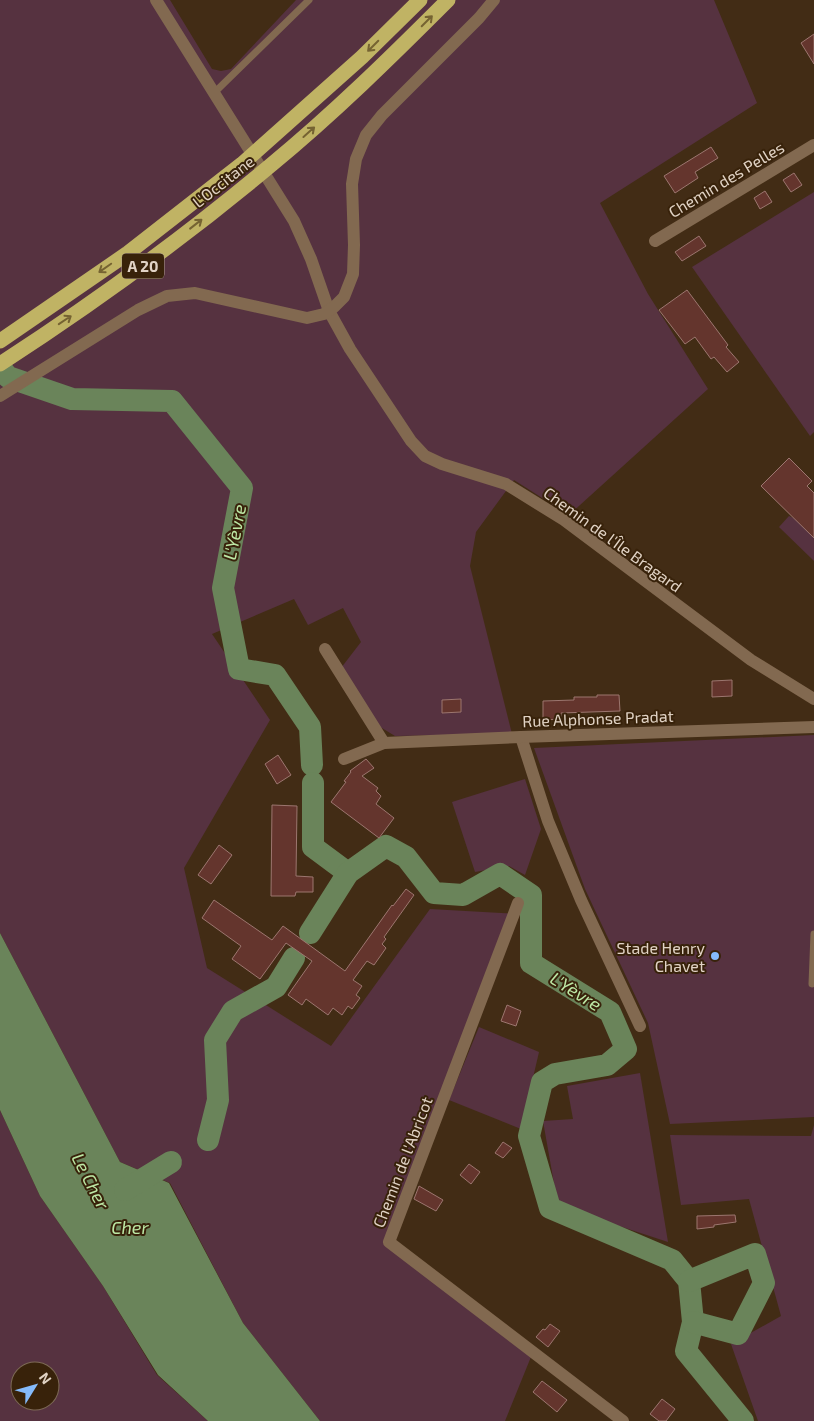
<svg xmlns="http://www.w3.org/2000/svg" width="814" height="1421" viewBox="0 0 814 1421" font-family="'Exo 2',sans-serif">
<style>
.green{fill:#563240;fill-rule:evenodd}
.water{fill:#6a845a}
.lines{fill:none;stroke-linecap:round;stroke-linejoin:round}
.river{stroke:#6a845a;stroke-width:22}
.building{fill:#64352d;stroke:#9c766f}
.lane{stroke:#826950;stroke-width:7}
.street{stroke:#826950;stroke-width:12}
.highway{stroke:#c0b364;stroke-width:15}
.oneway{stroke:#756332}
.poi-dot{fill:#85bbfb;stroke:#38220a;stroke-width:2}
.labels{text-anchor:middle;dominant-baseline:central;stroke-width:4;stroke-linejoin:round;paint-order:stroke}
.shield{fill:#38220a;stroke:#ae9e8d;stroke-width:1}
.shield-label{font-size:15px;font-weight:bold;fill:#e1d3c5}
.street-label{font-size:16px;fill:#e1d3c5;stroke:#38220a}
.poi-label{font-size:16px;fill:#e1d3c5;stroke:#38220a;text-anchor:end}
.water-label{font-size:18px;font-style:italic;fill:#bde8a5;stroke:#38220a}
</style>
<rect width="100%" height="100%" fill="#422c15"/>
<g class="green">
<path d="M0,0H170L212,69L221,71L231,69L296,0H714L757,103L600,203L648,294L708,389L569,515L514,480L476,532L470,566L512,734L395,736L372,722L341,668L361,642L343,608L308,625L294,599L212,634L270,720L184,868L207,968L331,1046L430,909L517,914L391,1240L535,1347L505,1421H320L243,1323L170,1183L120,1162L0,933Z"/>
<path d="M814,192V432L810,436L692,267Z"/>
<path d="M789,516L814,527V561L779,527Z"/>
<path d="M814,735V1117L670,1124L648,1023L585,889L534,748Z"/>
<path d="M525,779L541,829L525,875L509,866L475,872L452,802Z"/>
<path d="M479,1027L539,1052L521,1129L449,1100Z"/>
<path d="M640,1073L668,1242L558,1206L543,1121L573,1119L567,1086Z"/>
<path d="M0,1110L40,1196L103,1286L157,1375L208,1421H0ZM20,1371H50V1401H20Z"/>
<path d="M814,1125V1421H758L731,1344L781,1316L749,1199L681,1205L670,1135L811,1136Z"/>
</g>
<path class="water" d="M0,933L120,1162L169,1183L243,1323L320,1421H208L158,1375L103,1286L40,1196L0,1110Z"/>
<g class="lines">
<g class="river">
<path d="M0,367L8,377L72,399L172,401L242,488L223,588L239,669L275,675L310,727L312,765"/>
<path d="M313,783V847L348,873"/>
<path d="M310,933L348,873L386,846L406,857L434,893L463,895L500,874L531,895V963L610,1012L626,1049L607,1065L555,1074L542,1082L529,1136L550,1208L672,1260L689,1281L693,1322L686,1351L743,1421"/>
<path d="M208,1140L218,1100L215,1040L233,1011L276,987L294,958"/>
<path d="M125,1190L171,1162"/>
<path d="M689,1281L755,1254L764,1283L738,1334L693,1322"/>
</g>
</g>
<g class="building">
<path d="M814,34V64L801,43Z"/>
<path d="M711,147L718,158L695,172L698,178L675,193L664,176Z"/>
<path d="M794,173L802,185L791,192L783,180Z"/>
<path d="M765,191L772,202L760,209L754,198Z"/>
<path d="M699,236L706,246L682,261L675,252Z"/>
<path d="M687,290L728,345L726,347L739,362L727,372L714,357L711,359L695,337L685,344L659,310Z"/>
<path d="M789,458L812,481L807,486L814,493V538L761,486Z"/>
<path d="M732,680V696L712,697V681Z"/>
<path d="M597,695H619L620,711L561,713V719L543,720V701L574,700V697H597Z"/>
<path d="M461,699V712L442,713V700Z"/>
<path d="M278,755L291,775L277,784L265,764Z"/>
<path d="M366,759L374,768L362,776L378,788L376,791L381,796L376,804L394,818L379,838L331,802L346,782L344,781L351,772L350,771Z"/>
<path d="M272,805L297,806L296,876L313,877V892H296L295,896H271Z"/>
<path d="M219,845L232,855L211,884L198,875Z"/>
<path d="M406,889L414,895L384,937L386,939L382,944L386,948L374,965L367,961L353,980L362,986L356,995L360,998L352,1009L348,1006L342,1015L333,1008L328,1015L306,999L302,1005L288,995L312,961L286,943L260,979L232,959L241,946L202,918L214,900L272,940L283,926L345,971L392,905L393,906Z"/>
<path d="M507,1005L521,1011L516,1026L501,1021Z"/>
<path d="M503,1142L512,1148L503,1158L495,1153Z"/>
<path d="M469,1164L480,1172L471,1184L460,1175Z"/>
<path d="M419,1186L443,1200L436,1211L414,1199Z"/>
<path d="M735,1215L736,1222L714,1225V1227L697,1229V1216Z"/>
<path d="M550,1324L560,1331L548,1347L536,1337L543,1329L545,1330Z"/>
<path d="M542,1381L567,1400L557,1412L533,1392Z"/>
<path d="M662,1399L675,1409L666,1421H659L650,1414Z"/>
</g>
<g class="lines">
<g class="lane">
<path d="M215,92L309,0"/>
<path d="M812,984L814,934"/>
</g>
<g class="street">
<path d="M156,0L294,221L311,259L329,311L350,349L411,441L425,456L442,464L506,484L564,520L751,660L814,699"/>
<path d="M655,241L814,145"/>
<path d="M0,396L138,310L167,296L195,293L307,318L324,314L334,307L344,297L353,274L354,245L352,184L356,159L366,135L382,115L479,18L494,0"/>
<path d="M325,649L384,743"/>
<path d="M521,737L548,821L581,900L640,1026"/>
<path d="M344,759L384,743L521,737L814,727"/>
<path d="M518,903L389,1242L623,1421"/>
</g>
<g class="highway">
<path d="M0,341L128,253L242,164L362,57L420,0"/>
<path d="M0,364C94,303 185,237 271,165C333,114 391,57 448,0"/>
</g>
</g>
<defs><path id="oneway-shaft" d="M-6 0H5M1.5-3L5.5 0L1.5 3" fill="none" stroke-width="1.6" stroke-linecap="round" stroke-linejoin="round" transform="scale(1.25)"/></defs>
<g class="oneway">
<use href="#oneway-shaft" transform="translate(427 21) rotate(-45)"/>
<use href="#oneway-shaft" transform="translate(373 46) rotate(135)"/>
<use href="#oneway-shaft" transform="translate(309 132) rotate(-42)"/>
<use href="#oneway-shaft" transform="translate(196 224) rotate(-38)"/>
<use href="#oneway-shaft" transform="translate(105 268) rotate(145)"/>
<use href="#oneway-shaft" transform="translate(65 320) rotate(-34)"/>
</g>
<circle class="poi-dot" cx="715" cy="956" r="5"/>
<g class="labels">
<rect class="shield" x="122" y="253.5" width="42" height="25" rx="4"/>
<g class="shield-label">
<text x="143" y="266">A 20</text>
</g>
<g class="street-label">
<text transform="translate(726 179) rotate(-31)">Chemin des Pelles</text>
<text transform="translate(223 181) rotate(-38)">L'Occitane</text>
<text transform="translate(613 539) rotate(36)">Chemin de l'Île Bragard</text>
<text transform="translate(598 718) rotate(-2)">Rue Alphonse Pradat</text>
<text transform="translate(402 1162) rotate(-69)">Chemin de l'Abricot</text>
</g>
<g class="poi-label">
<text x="705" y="947">Stade Henry<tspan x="705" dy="18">Chavet</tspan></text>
</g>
<g class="water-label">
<text transform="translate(234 532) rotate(-79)">L'Yèvre</text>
<text transform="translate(576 991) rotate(32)">L'Yèvre</text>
<text transform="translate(91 1181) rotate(63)">Le Cher</text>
<text x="130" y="1227">Cher</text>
</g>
</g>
<g transform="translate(35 1386) rotate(53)"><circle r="24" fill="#38220a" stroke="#7c6955"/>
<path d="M0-4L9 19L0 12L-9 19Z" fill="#85bbfb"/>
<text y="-8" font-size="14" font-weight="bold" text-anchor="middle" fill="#e1d3c5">N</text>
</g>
</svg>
